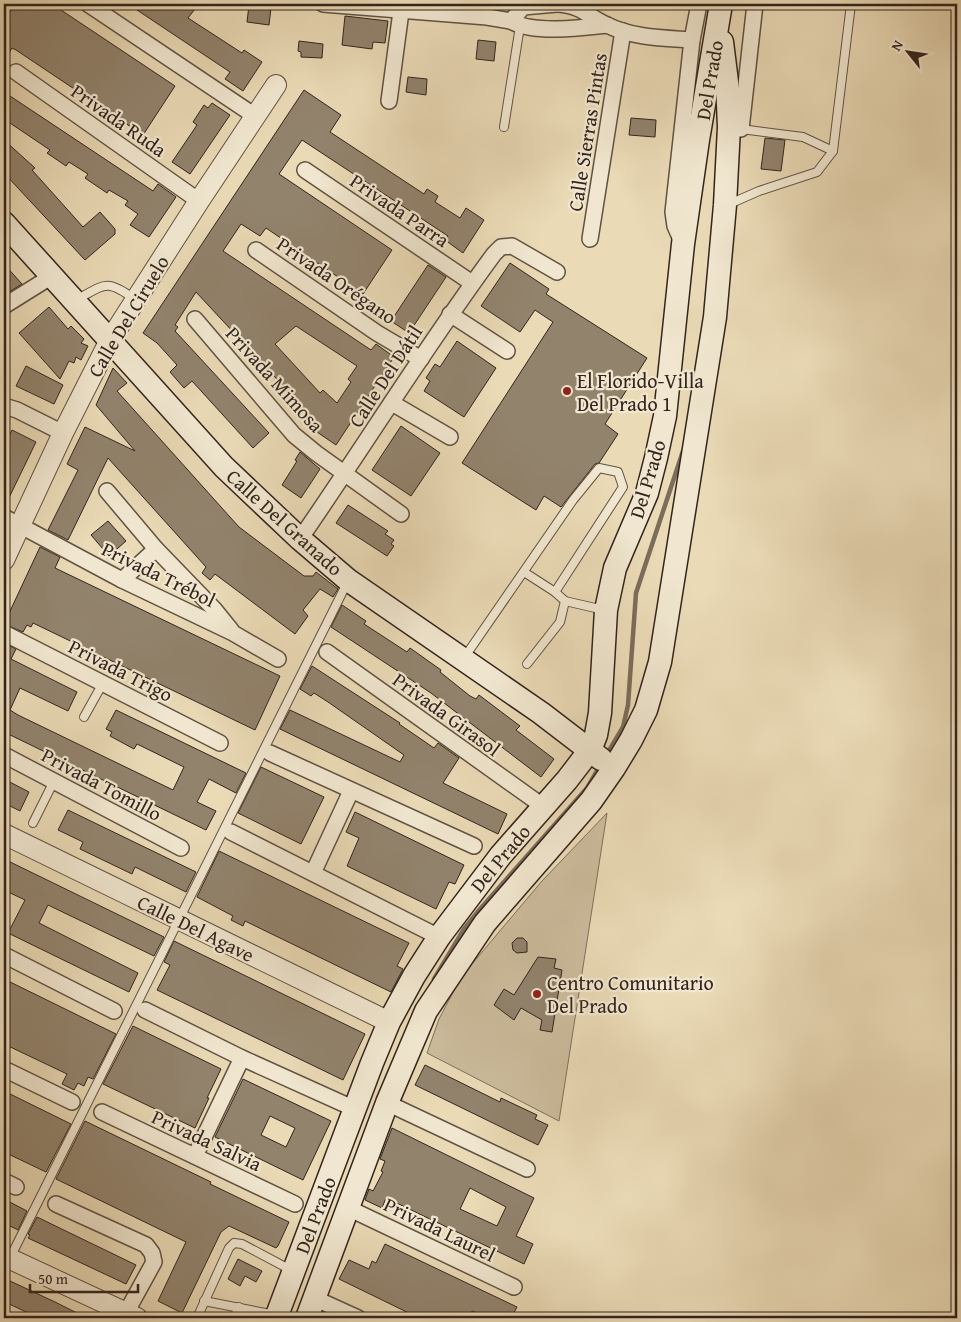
<svg xmlns="http://www.w3.org/2000/svg" width="961" height="1322" viewBox="0 0 961 1322" font-family="'Gentium Book Plus',serif">
<style>
.green{fill:#cbbb9c;stroke:#7f705c}
.lines{fill:none;stroke-linecap:round;stroke-linejoin:round}
.stream{stroke:#7c6c5a;stroke-width:4.5}
.building{fill:#92836d;stroke:#33241d;fill-rule:evenodd}
.service-casing{stroke:#615243;stroke-width:10}
.minor-casing{stroke:#615243;stroke-width:18}
.tertiary-casing{stroke:#615243;stroke-width:22}
.secondary-casing{stroke:#33241d;stroke-width:25}
.service{stroke:#f1e7d0;stroke-width:8}
.minor{stroke:#f1e7d0;stroke-width:15}
.tertiary{stroke:#f1e7d0;stroke-width:20}
.secondary{stroke:#f1e7d0;stroke-width:22}
.poi-dot{fill:#8f2418;stroke:#f1e7d0;stroke-width:2}
.labels{text-anchor:middle;dominant-baseline:central;stroke-width:4.5;stroke-linejoin:round;paint-order:stroke}
.street-label{font-size:20px;fill:#33241d;stroke:#f1e7d0}
.poi-label{font-size:20px;fill:#33241d;stroke:#f1e7d0;text-anchor:start}
</style>
<rect width="100%" height="100%" fill="#eadab6"/>
<filter id="stains"><feTurbulence type="fractalNoise" baseFrequency=".004" numOctaves="4"/><feColorMatrix values="0 0 0 0 .2 0 0 0 0 .09 0 0 0 0 .02 0 0 0 .5 -.17"/></filter>
<radialGradient id="worn" r=".72"><stop offset=".6" stop-color="#630" stop-opacity="0"/><stop offset="1" stop-color="#630" stop-opacity=".3"/></radialGradient>
<path class="green" d="M607,813L559,1121L427,1053L439,1019L461,977L542,881Z"/>
<g class="lines">
<g class="stream">
<path d="M610,749L623,727L628,705L636,593L683,451"/>
<path d="M434,979L464,929L480,909L587,788L597,771"/>
</g>
</g>
<g class="building">
<path d="M15,4H52L175,86L143,135L16,50L12,48L4,61V21Z"/>
<path d="M128,4H188L195,9L188,18L242,53L244,50L262,62L243,91L225,79L230,72Z"/>
<path d="M249,5L271,8L269,25L247,22Z"/>
<path d="M345,16L388,21L385,43L373,42L372,49L342,45Z"/>
<path d="M478,40L496,42L494,61L476,59Z"/>
<path d="M299,41L323,44L322,58L301,57V52L298,51Z"/>
<path d="M408,77L427,79L426,95L406,92Z"/>
<path d="M304,90L341,115L330,132L424,194L427,189L438,196L435,202L460,218L466,208L484,220L463,253L445,240L448,236L302,140L279,174L392,250L363,294L266,228L260,236L241,224L223,251L371,350L376,344L394,357L336,445L317,432L319,430L310,420L312,417L196,292L175,325L178,327L175,331L269,433L253,448L192,381L184,388L170,372L177,365L157,343L143,333ZM296,326L357,366L348,379L351,382L337,403L323,390L320,393L275,344Z"/>
<path d="M4,92L153,191L158,184L176,197L149,237L130,225L138,214L125,205L128,201L109,190L107,193L85,178L88,174L69,162L66,166L47,153L50,150L4,119Z"/>
<path d="M212,103L230,115L190,174L172,162L197,125L193,122L204,105L208,108Z"/>
<path d="M631,118L656,120L655,137L629,135Z"/>
<path d="M765,138L785,140L781,171L761,169Z"/>
<path d="M4,140L35,168L32,170L83,227L100,212L115,229V234L85,260L4,173Z"/>
<path d="M510,263L549,289L546,294L647,358L605,424L618,434L599,463L595,464L561,507L544,496L536,510L462,463L553,322L535,310L520,332L481,306Z"/>
<path d="M4,264L22,284L4,295Z"/>
<path d="M428,265L446,277L409,333L391,321Z"/>
<path d="M49,307L68,329L71,326L84,339L81,343L88,346L81,360L76,357L74,363L69,361L60,379L19,333Z"/>
<path d="M457,341L496,368L464,417L424,391L430,381L426,378L435,364L440,367Z"/>
<path d="M26,366L63,385L54,404L16,386Z"/>
<path d="M113,368L127,383L117,391L239,527L304,576H313L316,572L338,589L333,597L320,589L303,610L308,616L295,634L215,574L210,580L202,573L206,567L108,458L68,540L48,530L78,470L67,464L85,427L135,451L96,405Z"/>
<path d="M401,426L440,453L411,496L372,470Z"/>
<path d="M12,430L36,442L4,508V447Z"/>
<path d="M300,452L320,469L301,498L282,485L297,461L295,460Z"/>
<path d="M348,505L388,531L385,534L394,540L391,544L394,546L387,556L336,523Z"/>
<path d="M108,521L126,541L109,556L91,535Z"/>
<path d="M40,547L60,557L55,568L280,676L255,730L33,623L31,627L27,625L23,632L4,624Z"/>
<path d="M342,605L366,621L364,624L407,652L410,648L441,670L440,672L470,696L476,699L479,695L520,726L516,730L554,759L541,777L431,693L331,627Z"/>
<path d="M4,643L16,649L11,659L77,692L68,711L20,688L10,710L18,715L173,790L184,767L137,744L134,749L110,736L112,732L106,729L116,710L246,773L236,793L209,779L197,802L216,811L206,830L4,732Z"/>
<path d="M312,666L400,723L399,724L434,748L438,743L459,758L443,783L507,814L498,834L280,729L290,710L400,762L404,755L328,702L314,693L311,696L300,689Z"/>
<path d="M261,767L324,797L301,844L238,813Z"/>
<path d="M4,779L29,792L20,811L4,803Z"/>
<path d="M68,810L196,872L186,892L135,867L132,874L80,849L83,842L58,830Z"/>
<path d="M355,812L464,865L455,884L449,882L436,909L347,866L359,838L346,832Z"/>
<path d="M219,851L409,943L397,966L403,969L391,992L245,921L243,926L231,920L233,916L197,897Z"/>
<path d="M4,859L164,937L154,956L48,905L39,923L138,973L129,992L8,933L25,900L4,890Z"/>
<path d="M517,938H523L527,942V952L517,953L513,950L512,943Z"/>
<path d="M174,941L365,1034L343,1080L157,990L170,965L164,962Z"/>
<path d="M538,957L556,959L554,968L562,970L552,1032L540,1030L542,1020L521,1008L514,1020L494,1005L504,989L514,995Z"/>
<path d="M4,979L116,1034L93,1079L88,1077L84,1086L78,1083L74,1090L62,1084L67,1074L4,1044Z"/>
<path d="M133,1026L221,1069L207,1098H209L195,1128L103,1084Z"/>
<path d="M425,1065L500,1102L501,1098L537,1115L535,1119L548,1125L538,1145L415,1085Z"/>
<path d="M243,1079L331,1121L303,1180L215,1137ZM270,1116L295,1128L286,1147L261,1135Z"/>
<path d="M4,1091L71,1124L46,1172L4,1152Z"/>
<path d="M85,1121L211,1182L210,1184L289,1222L278,1246L276,1248L229,1226L221,1232L182,1313L158,1301L186,1242L56,1179Z"/>
<path d="M392,1128L534,1198L516,1236L533,1244L524,1264L386,1198L382,1208L365,1200L369,1189L373,1191L383,1172L381,1171L385,1161L380,1159ZM470,1188L506,1207L497,1226L460,1209Z"/>
<path d="M4,1199L27,1211L18,1230L4,1223Z"/>
<path d="M37,1217L136,1265L126,1284L28,1238L30,1235L28,1234Z"/>
<path d="M385,1244L517,1307L511,1318H488L472,1311L468,1318H419L339,1279L349,1260L369,1269L372,1261L376,1263Z"/>
<path d="M238,1259L262,1271L256,1282L245,1276L240,1286L228,1279Z"/>
<path d="M10,1281L55,1302L87,1318H39L7,1303L4,1302V1295Z"/>
</g>
<g class="lines">
<defs>
<g id="service">
<path d="M504,127L520,26"/>
<path d="M741,129L803,137L833,151"/>
<path d="M727,205L759,191L817,172L833,151L851,4"/>
<path d="M76,300C104,285 106,278 134,299"/>
<path d="M524,572L555,592L565,601L560,622L527,664"/>
<path d="M565,601L604,610"/>
<path d="M464,658L573,500L599,468L618,472L623,487L555,592"/>
<path d="M84,717L103,683"/>
<path d="M33,823L54,781"/>
<path d="M4,1270L347,583"/>
<path d="M204,1301L276,1315"/>
<path d="M197,1318L229,1248L234,1243L242,1244L291,1270"/>
<path d="M234,1318L239,1307"/>
</g>
<g id="minor">
<path d="M88,4L255,116"/>
<path d="M323,4L487,17L511,21L523,7L557,4"/>
<path d="M558,4C583,6 587,16 607,25C633,38 664,38 692,40"/>
<path d="M511,21C533,34 581,28 607,25"/>
<path d="M16,72L199,201"/>
<path d="M389,101L402,4"/>
<path d="M729,127L741,129L755,4"/>
<path d="M305,170L472,283"/>
<path d="M590,239L623,31"/>
<path d="M682,242L675,226L673,212L692,40L699,4"/>
<path d="M256,250L377,333L421,359"/>
<path d="M4,306L52,276"/>
<path d="M450,314L507,351"/>
<path d="M195,319L294,435L316,453L401,514"/>
<path d="M392,403L450,437"/>
<path d="M4,406L17,410L63,433"/>
<path d="M107,491L156,549L214,609L231,630"/>
<path d="M4,517L122,580L233,633L278,659"/>
<path d="M300,539C365,445 426,346 494,254L501,247L512,246L557,272"/>
<path d="M122,580L156,549"/>
<path d="M4,633L220,743"/>
<path d="M327,652L544,807"/>
<path d="M270,753L474,846"/>
<path d="M4,755L181,848"/>
<path d="M231,832L439,937"/>
<path d="M313,873L351,791"/>
<path d="M4,955L114,1011"/>
<path d="M145,1010L242,1058L355,1109"/>
<path d="M4,1069L72,1102"/>
<path d="M387,1103L527,1169"/>
<path d="M102,1112L295,1204"/>
<path d="M195,1156L242,1058"/>
<path d="M4,1181L16,1187"/>
<path d="M56,1204L146,1245L152,1253L154,1262L126,1313"/>
<path d="M348,1208L514,1287"/>
<path d="M314,1298L358,1318"/>
</g>
<g id="tertiary">
<path d="M4,560L63,433L110,340L199,201L276,85"/>
<path d="M4,834L389,1022"/>
<path d="M4,1256L137,1318"/>
</g>
<g id="secondary">
<path d="M4,223L224,467L300,539L348,580L541,713L601,759"/>
<path d="M276,1318L372,1063L389,1022L414,976L439,937L501,855L567,780L590,750L596,735L600,713L606,610L615,568L647,493L656,458L665,416L683,244L698,140L721,4"/>
<path d="M307,1318L387,1103L426,1011L485,923L591,801L614,768L631,740L646,710L660,662L715,317L725,205L729,127L727,82L722,42"/>
</g>
</defs>
<use href="#service" class="service-casing"/>
<use href="#minor" class="minor-casing"/>
<use href="#tertiary" class="tertiary-casing"/>
<use href="#secondary" class="secondary-casing"/>
<use href="#service" class="service"/>
<use href="#minor" class="minor"/>
<use href="#tertiary" class="tertiary"/>
<use href="#secondary" class="secondary"/>
</g>
<g class="poi-dot">
<circle cx="567" cy="391" r="5"/>
<circle cx="537" cy="994" r="5"/>
</g>
<g class="labels">
<g class="street-label">
<text transform="translate(709 80) rotate(-80)">Del Prado</text>
<text transform="translate(119 120) rotate(35)">Privada Ruda</text>
<text transform="translate(587 132) rotate(-81)">Calle Sierras Pintas</text>
<text transform="translate(400 210) rotate(34)">Privada Parra</text>
<text transform="translate(337 280) rotate(34)">Privada Orégano</text>
<text transform="translate(128 316) rotate(-59)">Calle Del Ciruelo</text>
<text transform="translate(385 376) rotate(-57)">Calle Del Dátil</text>
<text transform="translate(275 379) rotate(48)">Privada Mimosa</text>
<text transform="translate(647 479) rotate(-73)">Del Prado</text>
<text transform="translate(285 522) rotate(42)">Calle Del Granado</text>
<text transform="translate(159 574) rotate(26)">Privada Trébol</text>
<text transform="translate(121 670) rotate(27)">Privada Trigo</text>
<text transform="translate(447 714) rotate(36)">Privada Girasol</text>
<text transform="translate(102 784) rotate(28)">Privada Tomillo</text>
<text transform="translate(500 858) rotate(-50)">Del Prado</text>
<text transform="translate(196 928) rotate(26)">Calle Del Agave</text>
<text transform="translate(207 1140) rotate(25)">Privada Salvia</text>
<text transform="translate(315 1215) rotate(-69)">Del Prado</text>
<text transform="translate(440 1229) rotate(26)">Privada Laurel</text>
</g>
<g class="poi-label">
<text x="577" y="380">El Florido-Villa<tspan x="577" dy="23">Del Prado 1</tspan></text>
<text x="547" y="982">Centro Comunitario<tspan x="547" dy="23">Del Prado</tspan></text>
</g>
</g>
<rect width="961" height="1322" fill="none" stroke="#eadab6" stroke-width="20"/>
<rect x="5" y="5" width="951" height="1312" fill="none" stroke="#33241d" stroke-width="2.5"/>
<rect x="10" y="10" width="941" height="1302" fill="none" stroke="#33241d"/>
<g transform="translate(908 52) rotate(300)" stroke="#f1e7d0" stroke-width="4" paint-order="stroke">
<path d="M0-4L9 19L0 12L-9 19Z" fill="#33241d"/>
<text y="-8" font-size="14" font-weight="bold" text-anchor="middle" fill="#33241d">N</text>
</g>
<path d="M30 1284v8h108v-8" fill="none" stroke="#33241d" stroke-width="2.5"/>
<text x="38" y="1284" font-size="15" fill="#33241d" stroke="#f1e7d0" stroke-width="4" paint-order="stroke">50 m</text>
<rect width="100%" height="100%" filter="url(#stains)"/>
<rect width="100%" height="100%" fill="url(#worn)"/>
</svg>
